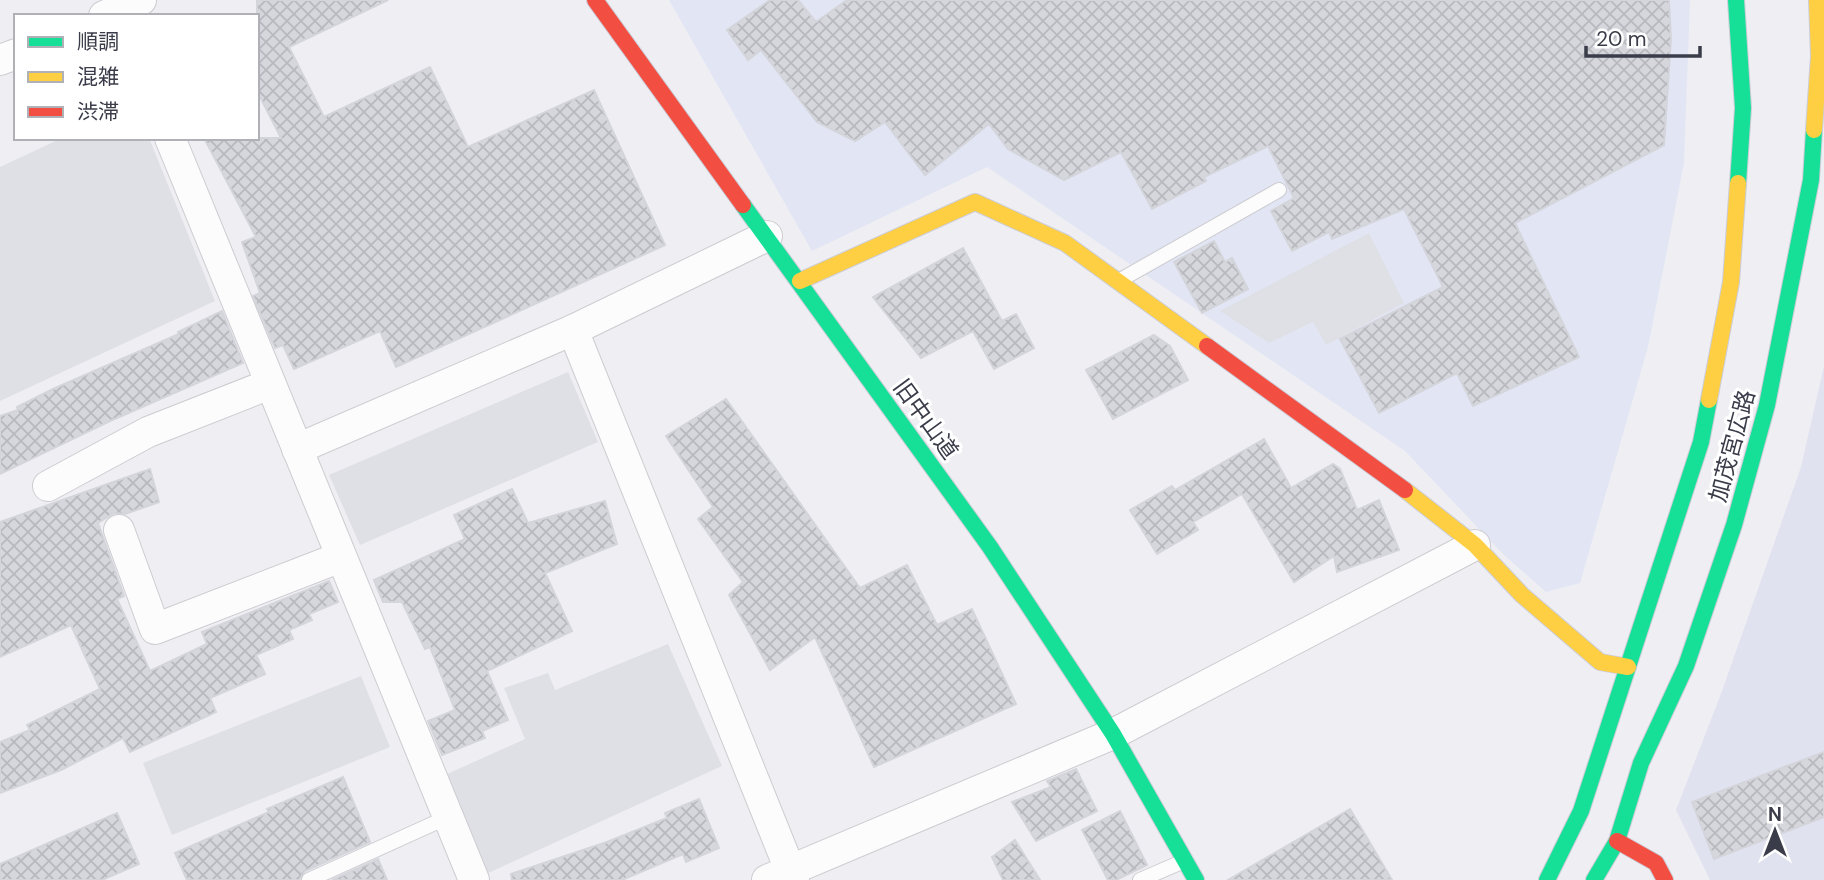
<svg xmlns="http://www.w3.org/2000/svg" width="1824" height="880" viewBox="0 0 1824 880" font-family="'DM Sans','Noto Sans JP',sans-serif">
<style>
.commercial{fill:#e2e6f4}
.education{fill:#e1e2f0}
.parking{fill:#dfe0e5}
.building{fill:url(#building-cross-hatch);stroke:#d4d5db;stroke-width:2}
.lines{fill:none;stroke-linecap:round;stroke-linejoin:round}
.lane-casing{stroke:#ccccd1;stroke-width:16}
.street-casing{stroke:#ccccd1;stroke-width:32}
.fast-casing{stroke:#cbccd7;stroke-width:18}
.slow-casing{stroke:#cbccd7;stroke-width:18}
.jam-casing{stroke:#cbccd7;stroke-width:18}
.lane{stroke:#fcfcfd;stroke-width:14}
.street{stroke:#fcfcfd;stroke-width:30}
.fast{stroke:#16e098;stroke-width:16}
.slow{stroke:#ffcf43;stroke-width:16}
.jam{stroke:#f24e42;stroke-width:16}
.labels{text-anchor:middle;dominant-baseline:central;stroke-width:6;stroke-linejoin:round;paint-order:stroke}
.street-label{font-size:23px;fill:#3a3d49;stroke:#fff}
</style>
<defs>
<pattern id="building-cross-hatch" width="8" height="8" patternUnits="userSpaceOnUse" patternTransform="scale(1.75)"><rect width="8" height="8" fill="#d6d7dd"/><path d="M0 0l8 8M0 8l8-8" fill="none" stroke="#b8b9bf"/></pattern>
</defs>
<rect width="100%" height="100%" fill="#eeeef3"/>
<path class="commercial" d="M669,0H1690L1684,163L1648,347L1580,583L1546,592L1503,554L1405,451L987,167L812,251Z"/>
<path class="education" d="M1824,366V880H1710L1676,810L1722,691L1801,467Z"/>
<g class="parking">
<path d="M62,138H149L215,301L0,401V167Z"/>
<path d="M1369,233L1404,303L1326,345L1313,322L1269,343L1220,311Z"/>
<path d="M568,372L598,442L360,545L329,475Z"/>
<path d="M668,644L722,766L486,874L445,775L525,739L504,688L548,673L555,690Z"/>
<path d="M361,676L390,747L172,835L143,763Z"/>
</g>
<g class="building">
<path d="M257,0H388L289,47L324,117L430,67L468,147L594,90L665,245L396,367L380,331L294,369L283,345L275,348L253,296L260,293L242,242L256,237L204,138H281L257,91Z"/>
<path d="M770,0H798L816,22L847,0H1669L1671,39L1664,145L1515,223L1579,357L1473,406L1457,373L1379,413L1340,339L1443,287L1404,209L1332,239L1329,232L1292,251L1271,211L1294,198L1268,146L1204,177L1206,181L1152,209L1121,152L1064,180L1008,149L989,124L925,175L885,122L855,141L817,122L761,50L748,60L727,30Z"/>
<path d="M1214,241L1225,262L1232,258L1248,289L1202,313L1174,262Z"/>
<path d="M963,248L1002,321L1016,314L1034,348L994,369L973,331L921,358L873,297Z"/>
<path d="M222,311L243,363L110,421L0,474V416L18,410L17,407L53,389L179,334L178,332Z"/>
<path d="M1154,335L1170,346L1188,380L1113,419L1086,370Z"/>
<path d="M726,399L860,588L907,565L937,625L972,609L1016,704L874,767L815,637L770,670L729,595L743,582L698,519L713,507L666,436Z"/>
<path d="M1264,439L1291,488L1333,464L1340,469L1357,510L1379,500L1399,550L1337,572L1334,556L1294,582L1242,494L1193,522L1198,530L1157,554L1130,510L1172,486L1175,490Z"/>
<path d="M150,469L159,502L125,514L114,513L98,523L124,596L117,599L150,671L207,644L202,632L329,581L338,602L309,614L312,620L289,630L293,639L256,655L265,674L210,698L216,712L130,752L123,738L61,770L0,793V742L30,730L27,725L100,689L71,625L0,657V522Z"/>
<path d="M512,489L528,523L605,501L617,544L545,573L572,631L487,671L508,720L482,731L485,738L442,755L428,721L455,710L430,647L425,649L402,602H383L374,580L465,539L454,515Z"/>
<path d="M1824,752V817L1714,859L1692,802Z"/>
<path d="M1076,769L1097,811L1036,841L1012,802L1051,787L1047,781Z"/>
<path d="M343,777L370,842L305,871L299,880H187L175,853L269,812L267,809Z"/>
<path d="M699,799L719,848L686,862L683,854L622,880H512L511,874L607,842L667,818L665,813Z"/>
<path d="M1350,809L1392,880H1228Z"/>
<path d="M1120,811L1147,865L1116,880H1108L1082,830Z"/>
<path d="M117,813L139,864L102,880H0V864Z"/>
<path d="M1015,840L1040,880H1003L992,857Z"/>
<path d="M378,859L387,880H332Z"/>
</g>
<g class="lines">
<defs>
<g id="lane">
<path d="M1122,279L1279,190"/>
<path d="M309,880L448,817"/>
<path d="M1140,880L1184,861"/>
</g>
<g id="street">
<path d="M104,16L141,0"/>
<path d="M0,60L16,54"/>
<path d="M170,138L474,880"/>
<path d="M573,330L794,880"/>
<path d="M297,449L573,330L767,236"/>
<path d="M48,486L148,432L270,384"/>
<path d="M119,530L155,629L341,557"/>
<path d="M767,880L1113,734L1475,545"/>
</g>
<g id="fast">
<path d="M1736,0L1743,108L1738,183"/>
<path d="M743,205L990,547L1113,734L1196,880"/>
<path d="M1547,880L1581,811L1701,442L1709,400"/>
<path d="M1594,880L1617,841L1641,763L1686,666L1734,525L1767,405L1811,180L1814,130"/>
</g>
<g id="slow">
<path d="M1814,130L1819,56L1817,0"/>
<path d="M800,281L975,202L1065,243L1207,346"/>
<path d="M1709,400L1731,282L1738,183"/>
<path d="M1405,490L1475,545L1522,595L1600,662L1628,667"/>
</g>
<g id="jam">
<path d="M595,0L743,205"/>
<path d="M1207,346L1405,490"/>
<path d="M1617,841L1656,863L1665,880"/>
</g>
</defs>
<use href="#lane" class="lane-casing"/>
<use href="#street" class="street-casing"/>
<use href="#fast" class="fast-casing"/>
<use href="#slow" class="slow-casing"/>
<use href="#jam" class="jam-casing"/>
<use href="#lane" class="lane"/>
<use href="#street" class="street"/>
<use href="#fast" class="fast"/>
<use href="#slow" class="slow"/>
<use href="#jam" class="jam"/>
</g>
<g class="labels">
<g class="street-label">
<text transform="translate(926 419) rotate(54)">旧中山道</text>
<text transform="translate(1732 446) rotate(-75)">加茂宮広路</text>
</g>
</g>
<rect x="14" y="14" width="245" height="126" fill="#ffffff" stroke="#b0b1b6" stroke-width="2"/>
<rect x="28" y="37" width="35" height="10" fill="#16e098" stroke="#b0b1b6" stroke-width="2"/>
<text x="77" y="49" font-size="21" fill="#3a3d49">順調</text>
<rect x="28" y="72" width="35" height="10" fill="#ffcf43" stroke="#b0b1b6" stroke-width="2"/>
<text x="77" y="84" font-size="21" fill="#3a3d49">混雑</text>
<rect x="28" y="107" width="35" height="10" fill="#f24e42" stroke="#b0b1b6" stroke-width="2"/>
<text x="77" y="119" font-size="21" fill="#3a3d49">渋滞</text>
<g transform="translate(1775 831)" stroke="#ffffff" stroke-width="5" paint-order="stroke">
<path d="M0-5L12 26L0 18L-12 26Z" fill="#3a3d49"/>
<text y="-10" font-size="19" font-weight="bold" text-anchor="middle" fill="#3a3d49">N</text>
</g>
<path d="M1586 46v10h114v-10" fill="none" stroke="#3a3d49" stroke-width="3.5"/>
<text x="1596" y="46" font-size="21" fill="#3a3d49" stroke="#ffffff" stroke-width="5" paint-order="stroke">20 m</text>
</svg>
